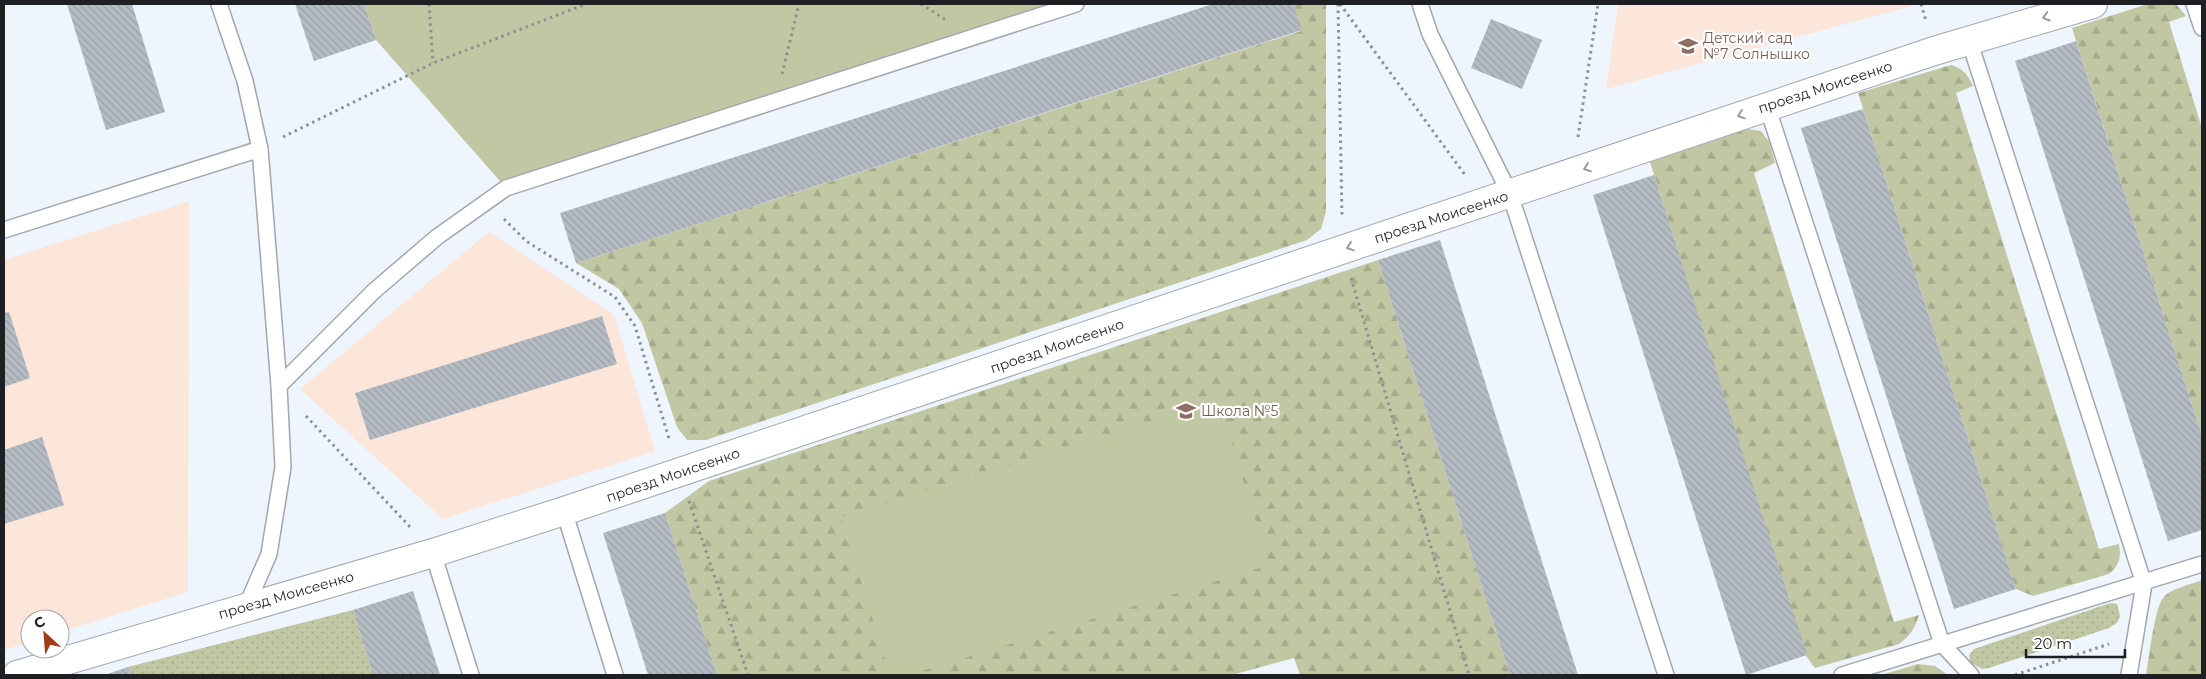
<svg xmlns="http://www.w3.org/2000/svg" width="2206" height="679" viewBox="0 0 2206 679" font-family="Montserrat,sans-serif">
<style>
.education{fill:#fce5d9}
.grass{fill:url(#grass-dots)}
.forest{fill:url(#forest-firs)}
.green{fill:#c1c7a2}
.building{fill:url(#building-back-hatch)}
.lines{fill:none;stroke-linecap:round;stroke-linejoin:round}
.lane-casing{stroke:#a1a7ae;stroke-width:18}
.street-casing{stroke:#a1a7ae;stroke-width:30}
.path{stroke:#8c9096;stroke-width:3;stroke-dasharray:2.5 4;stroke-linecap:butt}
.lane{stroke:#fff;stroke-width:15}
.street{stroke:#fff;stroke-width:28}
.oneway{stroke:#999a9c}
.labels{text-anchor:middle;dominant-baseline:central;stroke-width:4.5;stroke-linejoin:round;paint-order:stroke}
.education-label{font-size:14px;fill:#785e54;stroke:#fff;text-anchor:start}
.street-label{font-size:14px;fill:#1d1f22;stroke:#fff}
</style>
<defs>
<pattern id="grass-dots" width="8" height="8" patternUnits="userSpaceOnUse" patternTransform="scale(1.25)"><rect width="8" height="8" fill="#c1c7a2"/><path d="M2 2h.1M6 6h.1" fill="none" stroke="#a5aa8b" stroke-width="1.8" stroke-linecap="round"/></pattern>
<pattern id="forest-firs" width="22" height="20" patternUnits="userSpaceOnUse" patternTransform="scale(1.25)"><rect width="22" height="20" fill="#c1c7a2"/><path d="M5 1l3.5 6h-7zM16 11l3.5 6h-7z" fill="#a5aa8b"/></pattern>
<pattern id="building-back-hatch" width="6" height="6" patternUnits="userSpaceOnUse" patternTransform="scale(1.25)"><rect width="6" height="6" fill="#b5bbc3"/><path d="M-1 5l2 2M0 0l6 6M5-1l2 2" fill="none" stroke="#9ba0a7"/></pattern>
</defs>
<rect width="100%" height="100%" fill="#eef5fd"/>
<g class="education">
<path d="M1618,4H1919L1606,89Z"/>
<path d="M189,201L188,592L60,632V619H30V642L4,650V260Z"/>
<path d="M489,232L614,315L655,451L443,519L300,389Z"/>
</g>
<g class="grass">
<path d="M2110,603L2117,604L2120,616L2117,623L2109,628L1989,668L1982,669L1970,662L1969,655L1974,649Z"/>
<path d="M353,610L373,675H131L128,667Z"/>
</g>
<g class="forest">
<path d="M1293,4H1326V212L1321,229L1307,240L706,440H687L677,427L642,323L619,289L576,263L1301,31Z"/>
<path d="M2148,4H2176L2186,16L2169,22L2202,128V436L2072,28Z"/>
<path d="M1951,65C1963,69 1968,74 1973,86L1956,93L2099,549L2119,544C2121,557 2120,565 2109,574L2033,596L2016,589L1858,93Z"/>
<path d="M1748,129L1761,131L1770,143L1775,163L1754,173L1894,622L1919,615C1915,628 1910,636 1899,644L1815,668L1806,656L1650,162Z"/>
<path d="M1378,260L1510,675H1300L1294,658L1232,675H717L665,513L709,481Z"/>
<path d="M2202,580V675H2146C2149,659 2154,610 2163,598C2171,588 2190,585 2202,580Z"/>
<path d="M1918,664L1935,666L1948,675H1881Z"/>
</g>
<g class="green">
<path d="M364,4H1076L506,188L376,40Z"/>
<path d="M1219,401L1269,565L909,675H890L841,517Z"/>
</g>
<g class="building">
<path d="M67,4H132L165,112L106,130Z"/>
<path d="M295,4H364L376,40L314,61Z"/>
<path d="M1213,4H1293L1302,30L576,263L560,213Z"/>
<path d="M1491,19L1542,40L1522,89L1471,68Z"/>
<path d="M2076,41L2202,436V530L2168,541L2015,61Z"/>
<path d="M1863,109L2016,589L1954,609L1801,128Z"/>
<path d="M1654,175L1807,655L1746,675L1593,195Z"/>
<path d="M1440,240L1578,675H1510L1378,260Z"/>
<path d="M9,312L30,378L4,387V313Z"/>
<path d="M602,316L617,364L370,440L355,393Z"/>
<path d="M42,437L64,505L4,524V450Z"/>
<path d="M665,513L717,675H648L603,533Z"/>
<path d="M413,591L440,675H373L353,610Z"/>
<path d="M128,667L131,675H105Z"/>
</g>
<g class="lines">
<defs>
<g id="lane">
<path d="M219,4L245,81L260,149"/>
<path d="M1420,4L1430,34L1510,194L1666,675"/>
<path d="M2194,4L2202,28"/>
<path d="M1969,40L2144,584L2129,675"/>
<path d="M1767,106L1942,644L1971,675"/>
<path d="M4,230L260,149L279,386L374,291L437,237L506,188L1076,4"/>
<path d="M564,511L615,675"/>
<path d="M433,553L471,675"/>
<path d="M246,607L269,554L283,467L279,386"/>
<path d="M1842,675L2202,564"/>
</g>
<path id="street" d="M17,675L433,553L564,511L1934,51L2093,4"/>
</defs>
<use href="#lane" class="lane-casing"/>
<use href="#street" class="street-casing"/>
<g class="path">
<path d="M429,4L433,63"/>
<path d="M921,4L946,20"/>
<path d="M1338,4L1342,218"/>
<path d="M1340,4L1465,175"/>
<path d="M1921,4L1926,21"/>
<path d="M782,74L799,4"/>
<path d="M283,137L433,63L586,4"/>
<path d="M1578,137L1598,4"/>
<path d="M504,219L526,241L615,297L635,326L670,442"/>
<path d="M1351,278L1469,675"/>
<path d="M306,416L411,528"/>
<path d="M689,501L748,675"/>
<path d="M2015,675L2109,644"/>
</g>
<use href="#lane" class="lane"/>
<use href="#street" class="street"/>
</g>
<defs><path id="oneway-chevron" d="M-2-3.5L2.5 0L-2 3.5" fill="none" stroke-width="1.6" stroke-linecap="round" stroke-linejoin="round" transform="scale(1.25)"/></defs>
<g class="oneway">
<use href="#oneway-chevron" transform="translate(2046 17) rotate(164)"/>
<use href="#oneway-chevron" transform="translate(1741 115) rotate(161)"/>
<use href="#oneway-chevron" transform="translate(1587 168) rotate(161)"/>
<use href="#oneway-chevron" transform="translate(1350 247) rotate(161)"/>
</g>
<defs>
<symbol id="school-bare" viewBox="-9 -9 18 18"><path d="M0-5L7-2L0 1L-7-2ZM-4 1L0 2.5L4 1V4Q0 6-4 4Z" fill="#8d6e63" stroke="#fff" stroke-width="2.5" paint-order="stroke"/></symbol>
</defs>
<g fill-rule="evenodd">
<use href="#school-bare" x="1674" y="32" width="28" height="28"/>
<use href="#school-bare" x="1172" y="397" width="28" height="28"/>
</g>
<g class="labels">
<g class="education-label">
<text x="1703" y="38">Детский сад<tspan x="1703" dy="16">№7 Солнышко</tspan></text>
<text x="1201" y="411">Школа №5</text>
</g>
<g class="street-label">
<text transform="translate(1825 87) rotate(-18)">проезд Моисеенко</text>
<text transform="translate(1441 217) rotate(-18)">проезд Моисеенко</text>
<text transform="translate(1057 346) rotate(-19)">проезд Моисеенко</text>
<text transform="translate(673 475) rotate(-19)">проезд Моисеенко</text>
<text transform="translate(286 595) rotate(-16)">проезд Моисеенко</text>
</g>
</g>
<rect width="2206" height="679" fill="none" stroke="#1d1f22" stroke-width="10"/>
<g transform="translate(45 634) rotate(334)"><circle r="24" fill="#ffffff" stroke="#a5a5a7"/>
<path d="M0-4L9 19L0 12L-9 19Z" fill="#a23b1b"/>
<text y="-8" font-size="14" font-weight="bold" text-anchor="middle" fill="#1d1f22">С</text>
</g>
<path d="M2026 649v8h99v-8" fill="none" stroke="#1d1f22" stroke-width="2.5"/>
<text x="2034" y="649" font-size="15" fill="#1d1f22" stroke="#ffffff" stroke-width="4" paint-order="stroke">20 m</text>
</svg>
